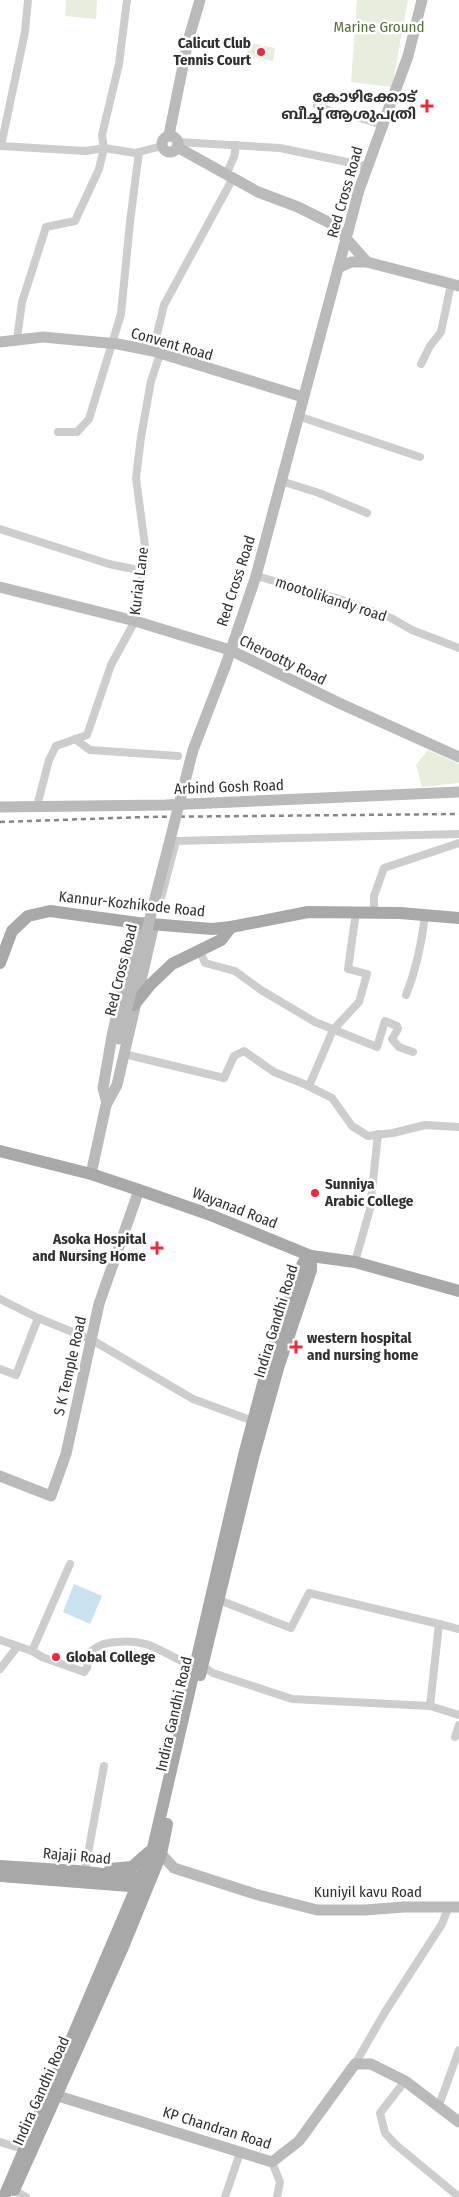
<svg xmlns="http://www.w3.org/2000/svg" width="459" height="2197" viewBox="0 0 459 2197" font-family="'Fira Sans Condensed','Noto Sans Malayalam',sans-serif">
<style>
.green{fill:#e7eedd}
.water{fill:#c8e2ef}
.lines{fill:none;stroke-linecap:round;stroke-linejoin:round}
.street{stroke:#cdcdcd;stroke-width:8}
.secondary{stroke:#bababa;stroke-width:11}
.primary{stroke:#a8a8a8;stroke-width:12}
.rail{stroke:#858585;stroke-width:2.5;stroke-dasharray:5 4;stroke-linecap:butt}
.secondary-bridge{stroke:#bababa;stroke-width:11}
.poi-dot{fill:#f3263e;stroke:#fff;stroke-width:2}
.labels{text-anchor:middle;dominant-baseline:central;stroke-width:5;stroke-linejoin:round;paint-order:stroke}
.park-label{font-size:15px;fill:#557039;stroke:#fff}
.poi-label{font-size:15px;font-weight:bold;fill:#303030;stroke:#fff;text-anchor:end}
.street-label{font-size:15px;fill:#303030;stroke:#fff}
</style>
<rect width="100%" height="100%" fill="#fff"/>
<g class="green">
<path d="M66,0H97L96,19L65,16Z"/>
<path d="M357,0H408L392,87L351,82Z"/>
<path d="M250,43L275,48L273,61L247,56Z"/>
<path d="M428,750L459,764V783L422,787L416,765Z"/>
</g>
<path class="water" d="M74,1584L102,1596L90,1624L63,1612Z"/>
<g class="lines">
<g class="street">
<path d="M317,105L335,113H345L382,125"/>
<path d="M178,142L280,148L366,166"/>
<path d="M0,146L86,151L104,148L135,153L162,146"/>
<path d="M1,146L25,32L28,0"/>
<path d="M226,175L234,157L236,145"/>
<path d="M17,339L22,302L46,227L75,221L99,169L104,148L102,135L119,64L127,0"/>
<path d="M153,351L164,305L233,178"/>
<path d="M421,364L430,346L441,332L451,284"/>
<path d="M298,416L420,457"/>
<path d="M58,432H77L89,419L121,314L130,222L139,152"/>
<path d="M281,481L319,493L367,513"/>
<path d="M0,529L109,564L143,571"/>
<path d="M256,576L336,598L391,618L412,630L459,648"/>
<path d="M75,739L90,750L178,756"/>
<path d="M37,806L49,760L56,746L87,735L111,665L135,621L139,607L145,546L136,478L141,437L151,381L160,354"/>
<path d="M160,902L176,841L459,834"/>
<path d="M374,913V896L384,868L459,843"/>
<path d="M200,951L205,963L235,971L261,990L315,1022L377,1047L385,1021L397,1026L398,1029L392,1039L399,1047L413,1052"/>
<path d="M406,995C416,970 422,942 425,915"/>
<path d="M124,1054L224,1078L234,1056L244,1051L274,1072L304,1084L332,1098L352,1126L368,1136L393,1133L425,1125L459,1127"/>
<path d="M309,1086L333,1030L359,1002L367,974L348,969L356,912"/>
<path d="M355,1262L370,1209L378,1134"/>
<path d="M0,1299L38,1318"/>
<path d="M0,1369L16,1375L38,1318L92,1340L193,1399L253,1421"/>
<path d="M219,1600L291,1628L309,1593L439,1624"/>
<path d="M0,1640L32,1651L70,1564"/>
<path d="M32,1651L42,1657L84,1672L87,1668L89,1653C98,1645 104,1643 117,1642C152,1638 163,1655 193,1666"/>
<path d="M202,1666L213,1673L292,1699L430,1706L439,1624L459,1629"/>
<path d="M0,1669L17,1647"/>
<path d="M430,1706L459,1715"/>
<path d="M455,1737L459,1725"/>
<path d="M85,1870L104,1766"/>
<path d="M355,2064L385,2012L442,1924L448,1908"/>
<path d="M405,2081L380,2113L385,2133L395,2144L459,2197"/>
<path d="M439,2105L459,2050"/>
<path d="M0,2142L23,2149"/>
<path d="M272,2162L280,2182L277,2197"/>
<path d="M19,2193L26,2197"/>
<path d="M225,2197L240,2153"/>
</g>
<g class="secondary">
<path d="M169,135L188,41L200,0"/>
<circle cx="170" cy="144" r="8"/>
<path d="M177,147L258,192L298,207L334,225L367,262L459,286"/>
<path d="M338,268L351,262H367"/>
<path d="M0,342L43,337L118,344L153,351L303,397"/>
<path d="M0,587L135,621L230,650L339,703L459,757"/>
<path d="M225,667L256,576L359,190L408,56L422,0"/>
<path d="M0,807L166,805L459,792"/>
<path d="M107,1103L117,1085L154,924"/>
<path d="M107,1103L103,1088L112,1036L138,923"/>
<path d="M91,1174L108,1096"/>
<path d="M0,1476L51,1496L66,1454L99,1304L139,1190"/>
<path d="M161,1854L174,1868L255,1894L317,1910H365L404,1907H459"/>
<path d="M58,2096L272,2162L299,2141L355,2064H371L405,2081L459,2122"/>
</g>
<g class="primary">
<path d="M0,963L12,931L28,916L50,911L138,923L212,929L231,927L308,912L400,913L459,918"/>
<path d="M134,1005L150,985L172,964L221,940L231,927"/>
<path d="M0,1151L91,1174L139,1190L208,1214L311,1256L355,1262L459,1291"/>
<path d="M200,1675L253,1458L279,1365L311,1270V1256"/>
<path d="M0,1866L77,1871L129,1877L140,1878L145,1883"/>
<path d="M110,1869L132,1867L149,1852"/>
<path d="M0,1876L143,1887"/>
<path d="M14,2190L123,1947L161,1854L167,1824"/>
<path d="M4,2197L153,1848L244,1455L272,1350L303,1263L311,1256"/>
</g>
<path class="rail" d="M0,822L144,817L459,814"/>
<path class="secondary-bridge" d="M119,1039L193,750L225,667"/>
</g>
<g class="poi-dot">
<circle cx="261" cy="52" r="5"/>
<path d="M424.5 98.5h5v5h5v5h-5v5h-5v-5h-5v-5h5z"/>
<circle cx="315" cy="1193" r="5"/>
<path d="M154.5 1240.5h5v5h5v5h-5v5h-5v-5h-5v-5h5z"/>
<path d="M293.5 1339.5h5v5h5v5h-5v5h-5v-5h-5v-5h5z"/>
<circle cx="56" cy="1657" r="5"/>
</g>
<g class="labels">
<g class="park-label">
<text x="379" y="27">Marine Ground</text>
</g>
<g class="poi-label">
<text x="251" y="43">Calicut Club<tspan x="251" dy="17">Tennis Court</tspan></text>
<text x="416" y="97">കോഴിക്കോട്<tspan x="416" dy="17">ബീച്ച് ആശുപത്രി</tspan></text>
<text x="325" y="1184" text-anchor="start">Sunniya<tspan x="325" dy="17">Arabic College</tspan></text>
<text x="146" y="1239">Asoka Hospital<tspan x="146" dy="17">and Nursing Home</tspan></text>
<text x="307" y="1338" text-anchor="start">western hospital<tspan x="307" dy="17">and nursing home</tspan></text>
<text x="66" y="1657" text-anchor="start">Global College</text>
</g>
<g class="street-label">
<text transform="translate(345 192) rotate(-74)">Red Cross Road</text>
<text transform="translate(172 344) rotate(16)">Convent Road</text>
<text transform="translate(139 581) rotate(-83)">Kurial Lane</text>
<text transform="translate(236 581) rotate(-72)">Red Cross Road</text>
<text transform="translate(331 599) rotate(18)">mootolikandy road</text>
<text transform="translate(283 660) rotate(26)">Cherootty Road</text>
<text transform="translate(229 787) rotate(-2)">Arbind Gosh Road</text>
<text transform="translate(132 904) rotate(6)">Kannur-Kozhikode Road</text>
<text transform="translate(121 970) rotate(-76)">Red Cross Road</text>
<text transform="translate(235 1208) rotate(21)">Wayanad Road</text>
<text transform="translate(276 1321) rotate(-73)">Indira Gandhi Road</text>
<text transform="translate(70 1366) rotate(-77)">S K Temple Road</text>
<text transform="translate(174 1714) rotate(-77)">Indira Gandhi Road</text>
<text transform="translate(77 1856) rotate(5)">Rajaji Road</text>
<text x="368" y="1892">Kuniyil kavu Road</text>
<text transform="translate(41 2091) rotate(-66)">Indira Gandhi Road</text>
<text transform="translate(217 2128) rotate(17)">KP Chandran Road</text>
</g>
</g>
</svg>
